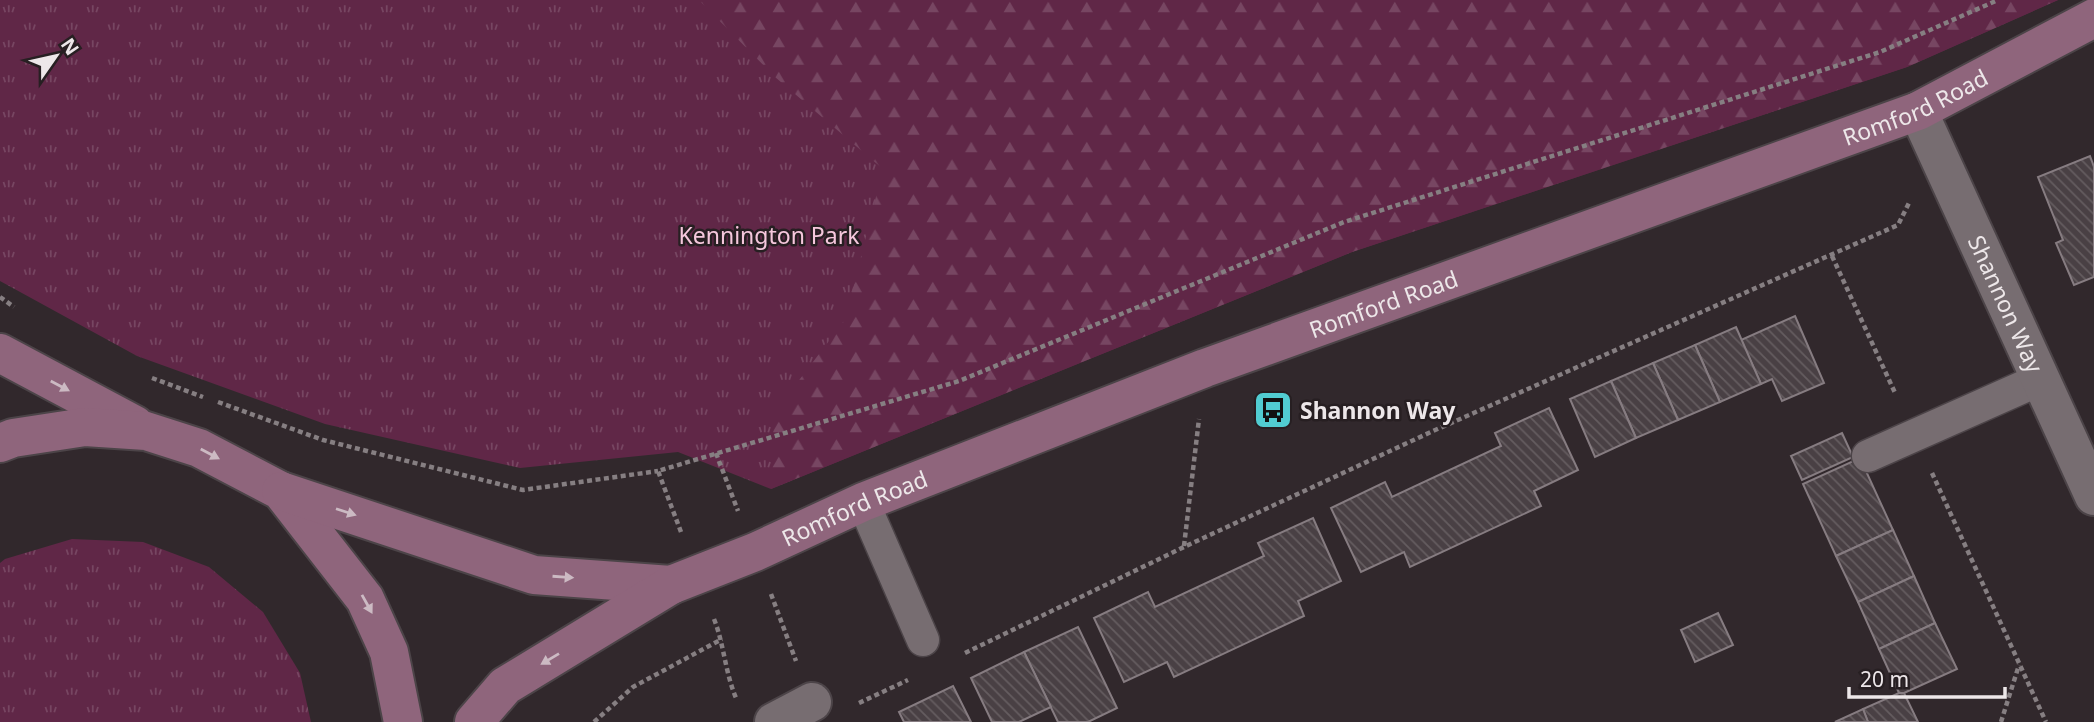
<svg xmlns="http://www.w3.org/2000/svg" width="2094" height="722" viewBox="0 0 2094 722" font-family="'Noto Sans',sans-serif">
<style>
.grass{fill:url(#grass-tufts)}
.forest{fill:url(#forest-firs)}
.building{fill:url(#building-back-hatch);stroke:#867c81;stroke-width:2}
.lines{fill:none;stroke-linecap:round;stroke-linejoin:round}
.lane-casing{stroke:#4c4448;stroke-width:35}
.street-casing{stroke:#4c4448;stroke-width:42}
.secondary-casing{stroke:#4c4448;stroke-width:42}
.path{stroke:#867f82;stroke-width:4.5;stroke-dasharray:5 3.5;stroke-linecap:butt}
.lane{stroke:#776d71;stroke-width:32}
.street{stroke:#776d71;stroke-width:38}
.secondary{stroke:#8f657c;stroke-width:38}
.oneway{fill:#ccbac3}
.labels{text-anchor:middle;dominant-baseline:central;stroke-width:5;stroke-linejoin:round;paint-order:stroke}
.street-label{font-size:23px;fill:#ede7e9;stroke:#271f22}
.park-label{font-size:23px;fill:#f5c7dc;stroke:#271f22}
.poi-label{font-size:23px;font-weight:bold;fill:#ede7e9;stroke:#271f22;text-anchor:start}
</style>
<defs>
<pattern id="grass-tufts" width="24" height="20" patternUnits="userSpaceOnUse" patternTransform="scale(1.75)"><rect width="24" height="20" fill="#602747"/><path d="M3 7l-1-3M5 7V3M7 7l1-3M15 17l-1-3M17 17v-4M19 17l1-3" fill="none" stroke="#774662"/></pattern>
<pattern id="forest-firs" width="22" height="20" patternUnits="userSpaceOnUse" patternTransform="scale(1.75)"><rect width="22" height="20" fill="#602747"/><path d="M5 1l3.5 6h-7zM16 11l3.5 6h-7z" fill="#774662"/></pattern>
<pattern id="building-back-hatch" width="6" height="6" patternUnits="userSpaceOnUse" patternTransform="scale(1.75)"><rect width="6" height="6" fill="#494044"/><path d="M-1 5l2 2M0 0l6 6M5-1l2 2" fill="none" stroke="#645c5f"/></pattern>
</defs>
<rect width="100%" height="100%" fill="#31282c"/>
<g class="grass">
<path d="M0,0H2058L1907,67L1352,252L771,489L678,452L520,468L325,424L137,356L0,281Z"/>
<path d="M72,539L143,542L209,567L263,612L300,673L311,722H0V563L5,559Z"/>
</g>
<path class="forest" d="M699,0H2058L1907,67L1352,252L771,489L774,413L845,320L883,169L775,77Z"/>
<g class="building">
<path d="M2090,156L2094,167V277L2074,285L2056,243L2063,240L2038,177Z"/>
<path d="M1795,316L1824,383L1782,401L1772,379L1761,384L1741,340Z"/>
<path d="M1736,327L1761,384L1720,402L1695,345Z"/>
<path d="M1695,345L1720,402L1678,420L1653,363Z"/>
<path d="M1653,363L1678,420L1636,438L1611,381Z"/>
<path d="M1611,381L1636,438L1595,457L1570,399Z"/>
<path d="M1549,408L1578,470L1534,491L1541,506L1410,567L1404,552L1361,572L1331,508L1385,482L1392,497L1501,446L1495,433Z"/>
<path d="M1842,433L1853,457L1802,480L1791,456Z"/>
<path d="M1860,458L1893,530L1836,556L1803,484Z"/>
<path d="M1313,518L1341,581L1298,601L1304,616L1174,677L1167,662L1124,682L1094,618L1148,592L1155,607L1264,556L1258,543Z"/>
<path d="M1893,530L1914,576L1858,602L1836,556Z"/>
<path d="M1914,576L1935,623L1879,649L1858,602Z"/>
<path d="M1718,613L1733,645L1695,662L1681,630Z"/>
<path d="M1935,623L1957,669L1904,693H1899L1879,649Z"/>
<path d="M1078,627L1117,708L1088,722H1058L1024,652Z"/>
<path d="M1024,652L1051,707L1019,722H992L971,678Z"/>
<path d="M953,686L971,722H904L899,712Z"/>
<path d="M1899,693H1904L1918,722H1868L1863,709Z"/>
<path d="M1863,709L1868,722H1835Z"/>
</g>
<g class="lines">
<defs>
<g id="lane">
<path d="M1868,456L2041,379"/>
<path d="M863,502L923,640"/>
</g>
<g id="street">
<path id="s1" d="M1918,111L2094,496"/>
<path d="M774,722L812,702"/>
</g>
<g id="secondary">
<path d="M0,353L135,425"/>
<path d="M0,443L13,438L85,427L146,431L199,448L281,491L365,599L389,652L403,722"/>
<path d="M281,491L534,575L671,585"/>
<path id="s2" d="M474,722L505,686L671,585L755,552L863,502L1205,368L1918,111L2094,18"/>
</g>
</defs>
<use href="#lane" class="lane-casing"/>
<use href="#street" class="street-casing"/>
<use href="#secondary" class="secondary-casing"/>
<g class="path">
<path d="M1832,256L1896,395"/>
<path d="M0,297L14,307"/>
<path d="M152,378L203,397"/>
<path d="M218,402L323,440L523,490L658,471"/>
<path d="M716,453L738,511"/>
<path d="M1932,473L2046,722"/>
<path d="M681,532L658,471L959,381L1344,222L1880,52L1998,0"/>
<path d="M1184,546L1199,419"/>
<path d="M771,594L796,661"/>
<path d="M714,619C724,644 725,672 736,698"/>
<path d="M965,653L1184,547L1433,431L1898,225L1909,203"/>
<path d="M859,703L908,680"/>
<path d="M594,722L633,687L722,639"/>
<path d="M2001,722L2019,665"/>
</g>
<use href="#lane" class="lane"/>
<use href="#street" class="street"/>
<use href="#secondary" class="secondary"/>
</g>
<defs><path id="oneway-solid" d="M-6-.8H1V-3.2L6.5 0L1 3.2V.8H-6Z" transform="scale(1.75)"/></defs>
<g class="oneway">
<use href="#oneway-solid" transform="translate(60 386) rotate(28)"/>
<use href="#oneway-solid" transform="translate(210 454) rotate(28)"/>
<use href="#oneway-solid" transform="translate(346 512) rotate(18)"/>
<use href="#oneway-solid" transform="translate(563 577) rotate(4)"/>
<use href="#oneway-solid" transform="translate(367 604) rotate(61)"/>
<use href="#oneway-solid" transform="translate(550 659) rotate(149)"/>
</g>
<defs>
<symbol id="bus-square" viewBox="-11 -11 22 22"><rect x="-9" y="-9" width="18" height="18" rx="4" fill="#51ccd1" stroke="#271f22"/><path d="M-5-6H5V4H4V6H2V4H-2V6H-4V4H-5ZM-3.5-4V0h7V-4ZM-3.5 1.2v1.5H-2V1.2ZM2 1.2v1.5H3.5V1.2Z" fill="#111"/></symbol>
</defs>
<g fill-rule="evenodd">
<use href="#bus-square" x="1251" y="388" width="44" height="44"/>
</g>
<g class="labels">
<g class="street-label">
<text stroke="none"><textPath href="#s2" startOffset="1575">Romford Road</textPath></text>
<text stroke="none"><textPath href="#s2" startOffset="1008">Romford Road</textPath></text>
<text stroke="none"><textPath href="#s1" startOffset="212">Shannon Way</textPath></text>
<text stroke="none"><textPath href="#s2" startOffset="441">Romford Road</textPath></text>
</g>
<g class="park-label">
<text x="769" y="235">Kennington Park</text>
</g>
<g class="poi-label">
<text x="1300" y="410">Shannon Way</text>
</g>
</g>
<g transform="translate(56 56) rotate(56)" stroke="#271f22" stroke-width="5" paint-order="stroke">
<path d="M0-5L12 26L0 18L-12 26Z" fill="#ede7e9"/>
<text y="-10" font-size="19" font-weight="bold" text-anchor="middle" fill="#ede7e9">N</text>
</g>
<path d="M1849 687v10h156v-10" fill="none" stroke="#ede7e9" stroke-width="3.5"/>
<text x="1860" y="687" font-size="21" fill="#ede7e9" stroke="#271f22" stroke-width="5" paint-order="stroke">20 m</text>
</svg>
